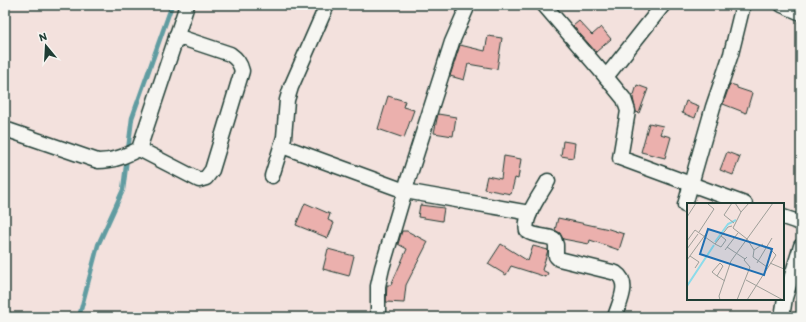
<svg xmlns="http://www.w3.org/2000/svg" width="806" height="322" viewBox="0 0 806 322" font-family="Itim,sans-serif">
<style>
.lines{fill:none;stroke-linecap:round;stroke-linejoin:round}
.stream{stroke:#609ca1;stroke-width:4.5}
.building{fill:#ebb0ad;stroke:#1f3d34}
.street-casing{stroke:#1f3d34;stroke-width:17}
.street{stroke:#f6f6f2;stroke-width:14}
.inset-river{fill:none;stroke:#8cdbea;stroke-width:2}
.inset-road{fill:none;stroke:#9e9f99;stroke-width:1}
.view{fill:#1f6fb2;fill-opacity:0.15;stroke:#1f6fb2;stroke-width:2}
.inset-edge{fill:none;stroke:#1f3d34;stroke-width:2}
</style>
<rect width="100%" height="100%" fill="#f3e1dd"/>
<filter id="ink" filterUnits="userSpaceOnUse"><feTurbulence type="fractalNoise" baseFrequency=".025" numOctaves="2"/><feDisplacementMap in="SourceGraphic" scale="8" xChannelSelector="R" yChannelSelector="G"/><feConvolveMatrix kernelMatrix="1 2 1 2 8 2 1 2 1" color-interpolation-filters="sRGB"/></filter>
<g filter="url(#ink)">
<g class="lines">
<path class="stream" d="M79,317L98,245L123,190L132,118L172,5"/>
</g>
<g class="building">
<path d="M579,21L592,35L601,27L611,39L596,52L573,26Z"/>
<path d="M488,36L502,38L497,69L468,64L464,80L450,76L460,45L485,51Z"/>
<path d="M730,84L737,86V88L752,93L746,113L723,104Z"/>
<path d="M637,85L648,89L639,113L636,112L633,98Z"/>
<path d="M388,96L405,101L403,107L414,110L404,138L378,129Z"/>
<path d="M686,101L699,106L695,118L682,113Z"/>
<path d="M438,114L456,117L453,136L434,133Z"/>
<path d="M649,123L663,126L660,134L671,137L665,158L641,152Z"/>
<path d="M563,141L575,143L573,158L561,156Z"/>
<path d="M727,152L740,157L733,175L720,170Z"/>
<path d="M504,156L521,159L518,179L515,178L511,194L484,189L487,176L501,179Z"/>
<path d="M305,203L330,214L328,220L334,223L328,238L296,225Z"/>
<path d="M420,205L444,208L442,221L418,217Z"/>
<path d="M558,218L609,229L624,234L619,250L590,240L589,244L563,239L560,233L555,230Z"/>
<path d="M402,231H407L428,242L406,285L404,303L386,302L387,285H391L407,249L398,244Z"/>
<path d="M501,244L528,261L533,246L548,250L542,270L548,273L546,277L511,266L506,275L488,264Z"/>
<path d="M328,249L354,256L349,276L323,269Z"/>
</g>
<g class="lines">
<defs>
<g id="street">
<path d="M544,5L606,77L663,5"/>
<path d="M782,5L801,13"/>
<path d="M606,77L624,99L628,111L620,158L745,204"/>
<path d="M5,129L98,161C114,161 125,156 139,149L187,5"/>
<path d="M282,146L405,191L530,213"/>
<path d="M139,149L199,180L206,178L212,170L242,71C240,63 237,59 230,54L176,36"/>
<path d="M272,176L284,137L287,100L291,87L327,5"/>
<path d="M548,181C541,194 523,217 527,231C535,237 545,235 554,239L556,245V256L559,259L616,273C631,283 619,303 615,317"/>
<path d="M685,205L713,107L731,54L743,5"/>
<path d="M783,217L801,223"/>
<path d="M378,317V286L382,268L408,180L452,42L468,5"/>
<path d="M782,317L785,298L801,246"/>
</g>
</defs>
<use href="#street" class="street-casing"/>
<use href="#street" class="street"/>
</g>
</g>
<g transform="translate(687 203)">
<rect width="97" height="97" fill="#f3e1dd"/>
<path class="inset-river" d="M28,39L41,21L49,17M0,83L27,42"/>
<path class="inset-road" d="M45,0L37,12L47,20M54,9L62,0M0,14L9,0M12,29L27,6L21,1M60,36L86,0M60,36L67,47L76,41M0,38L8,27L28,41L41,24L45,23M28,41L34,44L39,37L34,33M40,44L58,56M0,46L11,31M38,47L51,30M67,47L66,54L80,64M3,53L12,59L8,65M0,57L21,28M70,60L85,35M83,60L97,66M30,73L36,63L33,60L25,69L30,73L38,78M59,77L96,97M33,97L32,93L44,58L60,36L46,25L54,9L48,0M50,97L63,64L57,57L60,54M60,97L89,52L81,44"/>
<path class="view" d="M21,26L85,46L77,72L13,51Z"/>
<rect width="97" height="97" class="inset-edge"/>
</g>
<rect width="806" height="322" fill="none" stroke="#f6f6f2" stroke-width="20"/>
<rect x="10" y="10" width="786" height="302" fill="none" stroke="#1f3d34" stroke-width="1.5" filter="url(#ink)"/>
<g transform="translate(46 46) rotate(342)" stroke="#f6f6f2" stroke-width="3" paint-order="stroke">
<path d="M0-3L7 15L0 10L-7 15Z" fill="#1f3d34"/>
<text y="-6" font-size="11" font-weight="bold" text-anchor="middle" fill="#1f3d34">N</text>
</g>
</svg>
